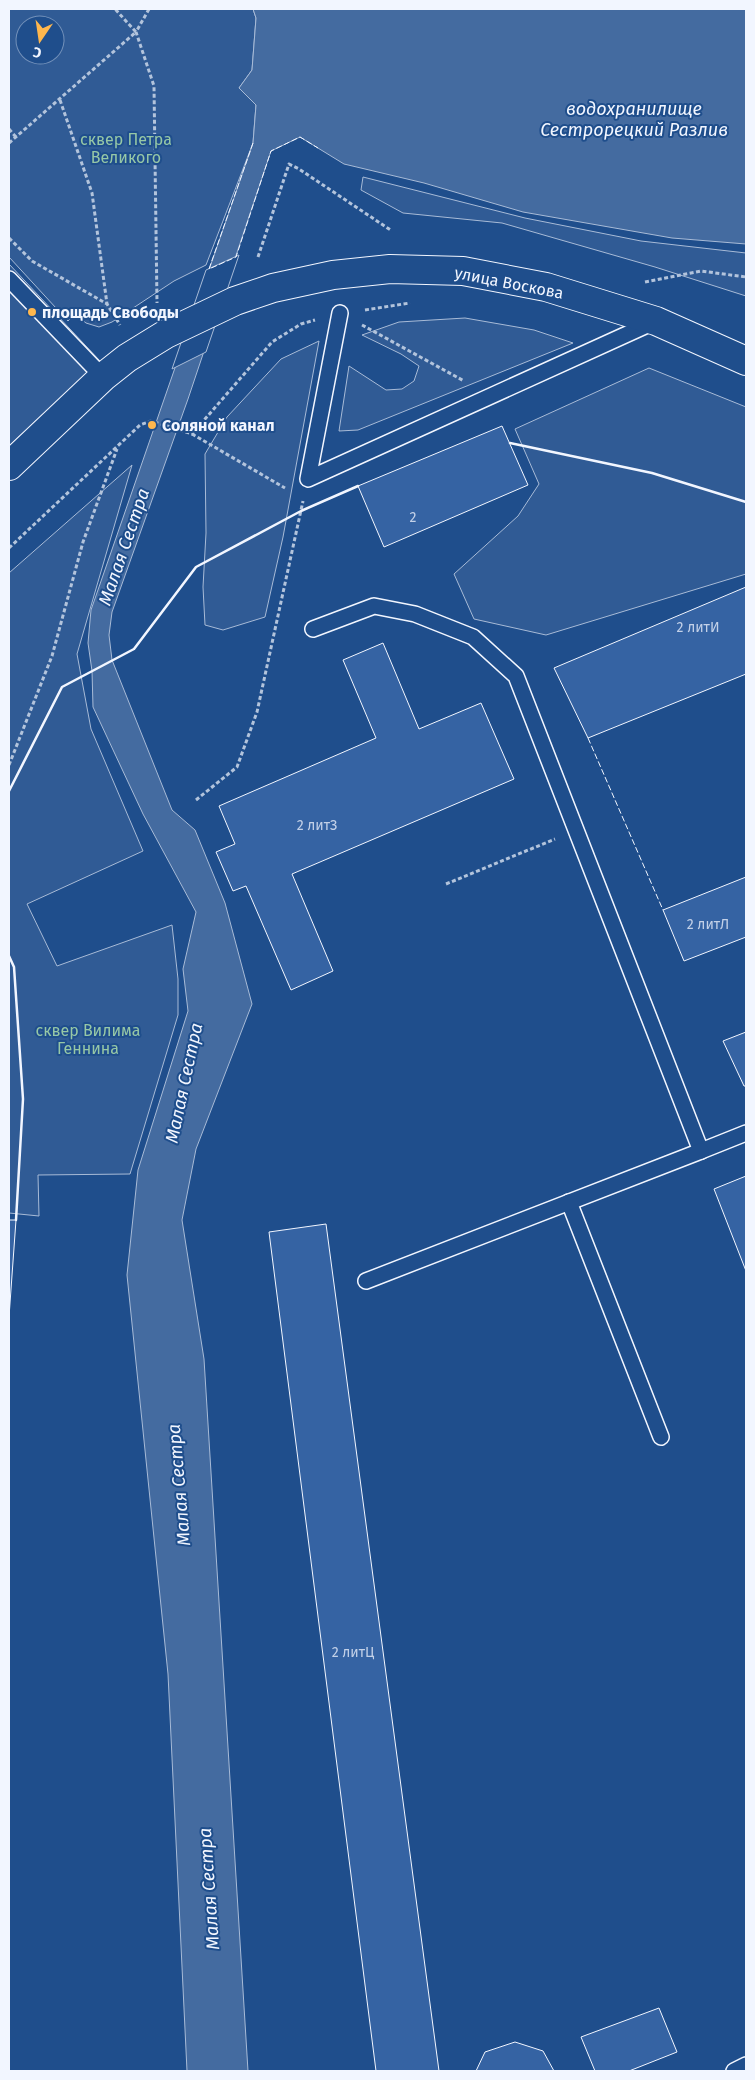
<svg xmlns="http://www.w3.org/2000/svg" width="755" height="2080" viewBox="0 0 755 2080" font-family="'Fira Sans',sans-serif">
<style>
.built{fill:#305b95;stroke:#a8bbd7;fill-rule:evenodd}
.water{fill:#446ba0;stroke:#a8bbd7}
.pier{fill:#1f4e8c;stroke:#a8bbd7}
.building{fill:#3563a3;stroke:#f2f6ff}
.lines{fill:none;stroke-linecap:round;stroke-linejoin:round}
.lane-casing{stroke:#f2f6ff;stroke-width:18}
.secondary-casing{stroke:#f2f6ff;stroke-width:30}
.path{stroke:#b3c4dc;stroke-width:3;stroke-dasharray:4 2.5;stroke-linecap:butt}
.lane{stroke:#1f4e8c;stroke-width:15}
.secondary{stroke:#1f4e8c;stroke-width:28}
.fence{stroke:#f2f6ff;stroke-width:1;stroke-dasharray:6 2.5;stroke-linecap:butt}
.wall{stroke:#f2f6ff;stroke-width:2.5}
.poi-dot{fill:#ffb74d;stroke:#1f4e8c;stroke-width:2}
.labels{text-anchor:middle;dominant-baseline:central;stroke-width:4;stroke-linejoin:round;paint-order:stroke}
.number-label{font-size:14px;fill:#c3d1e8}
.park-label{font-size:16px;fill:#97c8a6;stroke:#1f4e8c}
.street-label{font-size:16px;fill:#f2f6ff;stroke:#1f4e8c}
.poi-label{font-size:16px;font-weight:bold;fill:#f2f6ff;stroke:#1f4e8c;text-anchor:start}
.water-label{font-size:18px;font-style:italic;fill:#f2f6ff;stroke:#1f4e8c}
</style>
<rect width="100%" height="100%" fill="#1f4e8c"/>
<g class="built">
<path d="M9,9H253L256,18L252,70L239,88L256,105L253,143L206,265L174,281L112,322L99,327L86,323L75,314L68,321L9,257ZM25,25H55V55H25Z"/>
<path d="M363,177L525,218L641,241L746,253V296L655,267L502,223L403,213L361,190Z"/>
<path d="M9,264L100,361L9,446Z"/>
<path d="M465,318L534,330L573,343L358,430L339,431L349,366L386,390L402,389L414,381L419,366L401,354L362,335L399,322Z"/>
<path d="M319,341L283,537L265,617L223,630L205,625L203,587L206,533L205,454L227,417L281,359Z"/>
<path d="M649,368L746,407V574L546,635L474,619L454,574L518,516L539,484L515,429Z"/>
<path d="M132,465L77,654L91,729L143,851L27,904L57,966L172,925L178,979V1015L130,1174L38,1175L39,1216L9,1213V573Z"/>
</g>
<path class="water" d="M253,9H746V244L672,238L523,212L424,183L344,164L300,137L271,151L188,399L112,612L109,635L112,660L172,810L195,830L225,903L252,1004L196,1149L182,1220L204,1359L248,2071H187L168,1674L127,1275L138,1170L188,1011L183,969L196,912L143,814L93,707L92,671L88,643L91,610L253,143L256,105L239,88L252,70L256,18Z"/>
<path class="pier" d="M239,255L206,352L172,369L206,270Z"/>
<g class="building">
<path d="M502,426L528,485L384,547L358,486Z"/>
<path d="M746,587V674L588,738L554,668Z"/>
<path d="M383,643L419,729L481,703L514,779L292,874L333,971L291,990L246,886L233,891L216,852L235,844L219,806L376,738L343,660Z"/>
<path d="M746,877V937L684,961L663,910Z"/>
<path d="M746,1032V1086H744L723,1041Z"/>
<path d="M746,1176V1271L714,1189Z"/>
<path d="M9,1220H16L9,1317Z"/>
<path d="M326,1224L439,2071H376L269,1232Z"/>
<path d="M659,2008L677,2052L629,2071H595L581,2037Z"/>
<path d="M515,2042L543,2051L554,2071H476L485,2052Z"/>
</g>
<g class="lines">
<defs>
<g id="lane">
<path d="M9,279L103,377"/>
<path d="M340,313L308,479L656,321"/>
<path d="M313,629L374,606L415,614L473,637L516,676L701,1151L746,1133"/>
<path d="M569,1202L661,1437"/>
<path d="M366,1281L701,1151"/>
<path d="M734,2071L746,2065"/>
</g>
<path id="secondary" d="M9,466L103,377L127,358L166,334L235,301L273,288L333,275L390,269L463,271L546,287L656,321L746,361"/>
</defs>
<use href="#lane" class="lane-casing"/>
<use href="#secondary" class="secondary-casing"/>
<g class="path">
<path d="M149,9L136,32L154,86L157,303"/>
<path d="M60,100L92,193L107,304"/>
<path d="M9,129L16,137"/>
<path d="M9,143L136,32L115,9"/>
<path d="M9,238L32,261L107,304L120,325"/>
<path d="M258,257L289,164L299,169L392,231"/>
<path d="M645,282L701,271L746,277"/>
<path d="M365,310L410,303"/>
<path d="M362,325L464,381"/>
<path d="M192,434L285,488"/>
<path d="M9,548L140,425L151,421L192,434L272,342L301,324L315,320"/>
<path d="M9,765L52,656L83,542L117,449"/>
<path d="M196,800L237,767L257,712L303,501"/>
<path d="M446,884L555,839"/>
</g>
<use href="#lane" class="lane"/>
<use href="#secondary" class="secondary"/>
<g class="fence">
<path d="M253,143L209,269L236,257L271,151L300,137L318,148"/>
<path d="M588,738L663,910"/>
</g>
<g class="wall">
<path d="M510,443L652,473L746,502"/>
<path d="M9,791L62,687L134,649L196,567L301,511L358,486"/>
<path d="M9,956L14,967L23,1099L16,1220"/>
</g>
</g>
<g class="poi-dot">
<circle cx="32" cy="312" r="5"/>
<circle cx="152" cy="425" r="5"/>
</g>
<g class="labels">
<g class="number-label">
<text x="413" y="517">2</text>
<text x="698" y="627">2 литИ</text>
<text x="317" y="825">2 литЗ</text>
<text x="708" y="924">2 литЛ</text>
<text x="353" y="1652">2 литЦ</text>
</g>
<g class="park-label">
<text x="126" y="139">сквер Петра<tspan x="126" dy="18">Великого</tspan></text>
<text x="88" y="1030">сквер Вилима<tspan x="88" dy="18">Геннина</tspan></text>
</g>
<g class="street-label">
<text transform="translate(509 283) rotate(11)">улица Воскова</text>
</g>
<g class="poi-label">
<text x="42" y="312">площадь Свободы</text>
<text x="162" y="425">Соляной канал</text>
</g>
<g class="water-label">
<text x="634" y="109">водохранилище<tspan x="634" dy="21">Сестрорецкий Разлив</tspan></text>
<text transform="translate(124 547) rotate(-71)">Малая Сестра</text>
<text transform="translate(184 1083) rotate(-78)">Малая Сестра</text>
<text transform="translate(179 1485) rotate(-95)">Малая Сестра</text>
<text transform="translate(209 1889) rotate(-94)">Малая Сестра</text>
</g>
</g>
<rect width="755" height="2080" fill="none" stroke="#f2f6ff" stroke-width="20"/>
<g transform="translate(40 40) rotate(193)"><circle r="24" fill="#1f4e8c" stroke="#7391ba"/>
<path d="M0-4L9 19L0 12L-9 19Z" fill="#ffb74d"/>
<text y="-8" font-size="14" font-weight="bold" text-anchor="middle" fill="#f2f6ff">С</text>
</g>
</svg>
